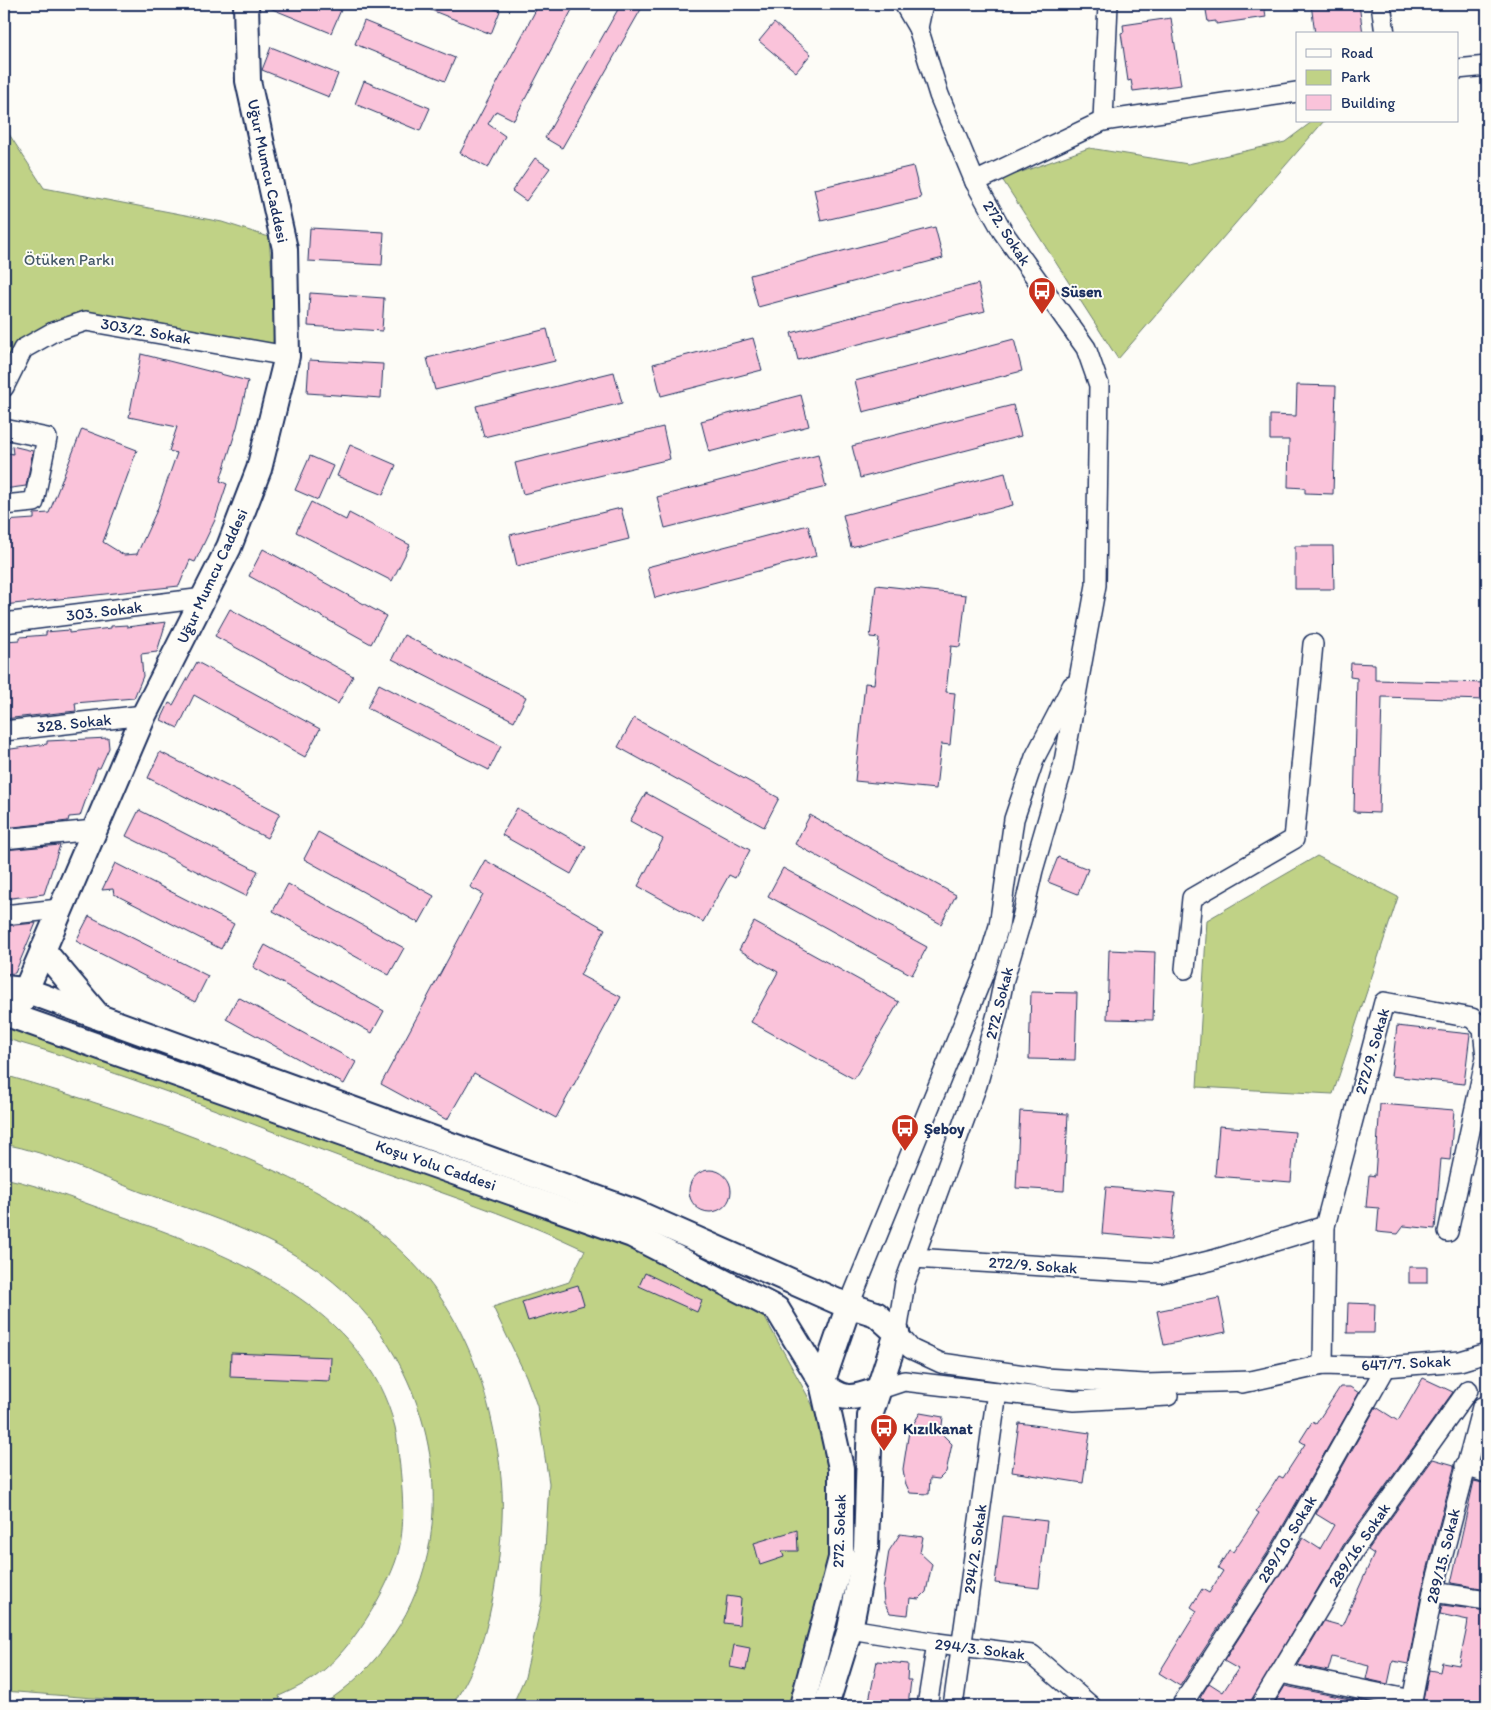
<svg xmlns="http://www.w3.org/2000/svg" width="1491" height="1710" viewBox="0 0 1491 1710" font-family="Itim,sans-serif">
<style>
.green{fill:#c0d286;stroke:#6e8072}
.building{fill:#fac3da;stroke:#1b2f5e}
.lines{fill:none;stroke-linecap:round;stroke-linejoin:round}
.minor-casing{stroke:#1b2f5e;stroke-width:22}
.major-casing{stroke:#1b2f5e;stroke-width:28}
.minor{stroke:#fdfcf7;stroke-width:19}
.major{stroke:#fdfcf7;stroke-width:24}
.labels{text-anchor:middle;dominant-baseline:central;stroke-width:4;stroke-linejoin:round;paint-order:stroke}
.street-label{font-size:16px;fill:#1b2f5e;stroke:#fdfcf7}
.park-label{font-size:16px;fill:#445868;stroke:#fdfcf7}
.poi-label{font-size:16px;font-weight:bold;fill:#1b2f5e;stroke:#fdfcf7;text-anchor:start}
</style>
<rect width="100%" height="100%" fill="#fdfcf7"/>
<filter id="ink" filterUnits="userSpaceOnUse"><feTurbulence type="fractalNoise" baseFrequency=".02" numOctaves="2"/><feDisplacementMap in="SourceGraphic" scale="10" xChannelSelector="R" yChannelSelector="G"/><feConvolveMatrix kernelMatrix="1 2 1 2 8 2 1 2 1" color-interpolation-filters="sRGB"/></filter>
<g filter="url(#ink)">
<g class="green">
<path d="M1313,121H1324L1118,359L1002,179L1089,148L1188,164L1285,142Z"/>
<path d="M4,130L7,131L44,188L222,222L269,237L275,314L273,346L86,321L47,332L4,387Z"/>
<path d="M1317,856L1398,897L1333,1094L1197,1087L1207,920Z"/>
<path d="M4,1022L629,1243L759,1307L812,1404L832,1464L833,1553L795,1706H512L525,1677L542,1601L549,1483L537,1406L526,1376L493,1307L569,1282L585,1250C508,1213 426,1188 346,1159C232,1117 120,1071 4,1038Z"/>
<path d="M4,1075C80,1097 155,1121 229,1151C296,1179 360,1209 411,1261C451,1302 477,1359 490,1413C498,1448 504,1483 502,1519C499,1577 487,1659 451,1706H320C378,1671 420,1608 430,1541C446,1439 402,1330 318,1270C268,1234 198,1212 141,1192C97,1175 51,1153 4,1144Z"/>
<path d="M4,1178C47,1187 89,1205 130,1219C235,1257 364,1306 395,1427C398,1440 398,1454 400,1467C403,1498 406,1533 395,1563C381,1601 346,1657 312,1679C301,1686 290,1691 279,1696L282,1706H259L258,1701L195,1706L4,1691Z"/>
</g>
<g class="building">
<path d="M260,4H324L341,10L331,33Z"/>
<path d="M416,4H483L500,11L491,34Z"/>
<path d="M539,4H575L514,120L496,111L488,124L505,136L488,168L460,153Z"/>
<path d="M621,4H644L562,148L545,138Z"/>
<path d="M1205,4H1264L1266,17L1216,24V21L1208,22Z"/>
<path d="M1311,4H1359L1363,34H1315Z"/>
<path d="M1171,18L1181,85L1133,91L1131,80L1128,81L1123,46L1121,33L1124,32L1123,25Z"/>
<path d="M364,21L455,58L445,81L355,44Z"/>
<path d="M774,23L811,54L796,72L759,41Z"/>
<path d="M271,47L338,74L329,97L262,70Z"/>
<path d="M364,81L430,108L420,131L355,104Z"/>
<path d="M535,158L550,168L526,201L512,191Z"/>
<path d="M913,166L921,198L821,221L814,189Z"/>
<path d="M935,227L943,258L758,307L750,275Z"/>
<path d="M310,228L384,232L382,265L308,261Z"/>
<path d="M978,284L985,311L798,360L791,333Z"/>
<path d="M310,293L384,298L382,331L308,326Z"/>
<path d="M547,329L555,361L435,390L427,358Z"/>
<path d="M753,338L762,370L661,396L653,364Z"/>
<path d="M1014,339L1022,371L863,412L855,381Z"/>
<path d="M141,354L248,381L237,427L220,481L227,484L215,520L195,562L190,560L179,586L4,605V521L34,519V514L49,513L82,429L137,450L103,542L124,555L137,554L157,510L177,453L169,451L177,427L129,417Z"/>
<path d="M309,360L383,364L381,398L307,393Z"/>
<path d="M614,372L622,403L484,437L476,406Z"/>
<path d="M1297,385L1336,386L1333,494L1305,493V488L1288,487L1289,440H1270V415L1296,416Z"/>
<path d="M801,395L809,426L709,452L701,421Z"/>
<path d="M1013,405L1021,436L860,478L852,446Z"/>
<path d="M663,427L670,459L523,494L515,463Z"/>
<path d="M350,445L396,465L383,495L337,476Z"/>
<path d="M12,446L33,451L26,486L4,489V452L13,454Z"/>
<path d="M818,455L826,487L665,528L657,497Z"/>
<path d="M310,456L333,466L318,500L295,490Z"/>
<path d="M1005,473L1013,505L851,547L843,515Z"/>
<path d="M311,502L346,520L349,513L410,545L392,581L296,532Z"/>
<path d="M621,508L629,539L517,566L510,535Z"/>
<path d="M808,525L816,556L655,598L647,567Z"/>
<path d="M1295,546H1333L1334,589H1295Z"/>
<path d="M263,549L386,616L371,644L249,576Z"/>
<path d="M876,585L966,595L960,647L951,646L946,692L955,693L950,745L941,744L936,789L855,781L865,683L874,684L879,638L870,637Z"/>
<path d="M230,609L353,676L338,704L215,636Z"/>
<path d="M166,622L157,652L141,654L143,676L134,698L75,703L76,711L4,719V641L20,640V637L46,635V632L69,630V633L111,628V626L127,625V627Z"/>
<path d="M404,635L526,697L514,721L392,659Z"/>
<path d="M197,662L320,729L305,757L194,695L178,728L161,720L169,703L173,705Z"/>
<path d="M1351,663L1375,664V680L1487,683L1486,700L1382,697L1379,813L1354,812L1357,678L1350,677Z"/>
<path d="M379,684L501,746L489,770L367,708Z"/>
<path d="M634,718L779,798L764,827L618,747Z"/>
<path d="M108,738L109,748L100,768H97L80,816L69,817L68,821L4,828V750L47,744V741Z"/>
<path d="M160,752L280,813L267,838L148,778Z"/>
<path d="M646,793L750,850L735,878L729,875L703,922L638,886L663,839L630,821Z"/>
<path d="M517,808L586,847L571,874L502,835Z"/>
<path d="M139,810L258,871L246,896L126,836Z"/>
<path d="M810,815L956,895L941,924L795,844Z"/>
<path d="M318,832L434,896L419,923L304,859Z"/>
<path d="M60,845L44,894L4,899V850Z"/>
<path d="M1058,857L1088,869L1078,894L1048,882Z"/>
<path d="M485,860L605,929L580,975L621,997L556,1118L474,1073L447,1120L381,1084L483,894L470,887Z"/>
<path d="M115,863L234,924L221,949L114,894L113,889L102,890Z"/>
<path d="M783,868L927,947L912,975L768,896Z"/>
<path d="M288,884L404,948L389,975L273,911Z"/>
<path d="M89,916L208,976L195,1002L76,941Z"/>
<path d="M754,922L899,1002L854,1079L751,1022L778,972L739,950Z"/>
<path d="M36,923L15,973L4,974V926Z"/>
<path d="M265,945L384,1011L372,1033L253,967Z"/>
<path d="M1109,950L1155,952L1153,1020L1107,1019Z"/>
<path d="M1031,992L1077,993L1075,1060L1029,1059Z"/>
<path d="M238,997L356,1062L344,1084L226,1019Z"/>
<path d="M1397,1026L1470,1034L1464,1084L1391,1076Z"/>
<path d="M1380,1104L1454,1110L1450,1160L1441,1159L1435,1229L1404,1226L1398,1234L1377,1232L1379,1208L1366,1207L1369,1175L1375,1176Z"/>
<path d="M1020,1111L1068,1114L1064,1191L1016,1188Z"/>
<path d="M1219,1126L1295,1132L1291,1182L1215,1176Z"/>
<circle cx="710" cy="1191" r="21"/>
<path d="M1106,1187L1175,1193L1171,1240L1102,1234Z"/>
<rect x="1409" y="1267" width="18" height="16"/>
<path d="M645,1273L702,1300L697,1312L639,1286Z"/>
<path d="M578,1285L584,1305L528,1321L522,1302Z"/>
<path d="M1219,1298L1226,1332L1164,1345L1157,1311Z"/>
<path d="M1348,1303L1375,1304L1374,1333H1347Z"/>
<path d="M231,1353L331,1357L330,1381L230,1377Z"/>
<path d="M1423,1378L1453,1392L1344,1544L1249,1706H1213L1200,1698L1209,1683L1223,1692L1238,1669L1224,1661L1303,1538L1320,1549L1334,1525L1316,1514L1376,1407L1398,1421Z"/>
<path d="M1340,1387H1350L1359,1393L1268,1552L1180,1686L1159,1673L1197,1611L1191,1607L1202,1589L1209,1593L1223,1571L1218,1568L1229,1550L1233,1552L1259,1513L1256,1511L1268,1493L1279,1476L1283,1478L1305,1444L1300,1441L1312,1422L1316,1424Z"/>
<path d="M920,1413L943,1417L941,1433L952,1444L946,1472L939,1479L930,1478L929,1494L910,1493L905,1482L903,1469L909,1431Z"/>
<path d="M1019,1423L1090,1433L1083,1483L1012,1472Z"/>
<path d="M1433,1459L1454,1465V1468L1422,1590L1408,1664L1393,1661L1388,1684L1366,1679L1369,1666L1332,1657L1328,1671L1298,1665L1324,1621L1342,1626L1374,1554L1368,1550Z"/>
<path d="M1474,1481L1487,1484V1589L1451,1583Z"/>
<path d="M1003,1516L1047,1521L1039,1588L995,1583Z"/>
<path d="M797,1530L798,1551H782L784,1557L760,1565L754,1543Z"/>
<path d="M900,1534L923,1537L920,1553L932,1564L926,1592L919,1599L910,1598L908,1615L890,1613L884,1603L883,1589L889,1551Z"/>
<path d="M727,1596L741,1598L739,1625L724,1623Z"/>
<path d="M1442,1605L1487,1611L1486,1706H1422L1429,1670L1440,1672L1442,1662L1459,1665L1467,1627L1468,1620L1440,1614Z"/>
<path d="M734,1645L750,1648L746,1670L730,1667Z"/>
<path d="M877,1661L908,1664L907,1680H911L908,1706H868Z"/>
<path d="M1285,1686L1379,1705V1706H1273Z"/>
</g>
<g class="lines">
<defs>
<g id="minor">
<path d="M904,4L918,28L939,95L975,182L1003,232L1086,348L1099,385L1096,585L1063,767L1033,870L1022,918L1004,979L997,1014L977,1085L905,1282L897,1333L911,1349L941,1363L1045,1378L1145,1384L1253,1381"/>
<path d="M1381,4L1385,34"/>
<path d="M918,28L923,4"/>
<path d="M1457,69L1487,66"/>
<path d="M1103,121L1108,4"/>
<path d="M975,182L1103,121L1297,92"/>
<path d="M4,387L23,349L53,332L86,321L287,356"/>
<path d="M4,429L47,438L34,502L4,505"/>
<path d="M4,623L204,598"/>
<path d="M4,731L144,715"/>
<path d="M4,839L94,830"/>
<path d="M4,915L59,909"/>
<path d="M1185,969L1192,898L1294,839L1313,644"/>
<path d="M913,1258L1160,1273L1213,1260L1325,1226"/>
<path d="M849,1305L986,968L999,926L1014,819L1035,757L1072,686"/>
<path d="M1323,1365L1325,1226L1384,1002L1472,1018L1483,1029L1486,1057L1448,1232"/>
<path d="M1242,1383L1323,1365L1386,1367L1460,1361L1487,1353"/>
<path d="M877,1390L904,1381L1074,1401L1168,1396"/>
<path d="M1465,1466L1487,1473"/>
<path d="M1433,1592L1487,1600"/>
<path d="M850,1629L937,1643L1032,1655L1091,1706"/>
<path d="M1280,1673L1412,1700"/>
<path d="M927,1706L937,1643"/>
<path d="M953,1706L997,1392"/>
<path d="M1181,1706L1278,1558L1386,1367"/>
<path d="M1260,1706L1354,1550L1468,1390"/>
<path d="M1411,1706L1433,1592L1482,1407"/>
</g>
<g id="major">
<path d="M43,950L100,1018"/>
<path d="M4,988L25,990L635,1212L836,1301L876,1314L897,1333L870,1416L866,1548L850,1629L826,1706"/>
<path d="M20,1004L144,715L229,547L259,469L287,356L285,249L248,81L246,4"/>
<path d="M4,1013L632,1235L777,1309L822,1383C843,1402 852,1399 877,1390"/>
<path d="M802,1706L841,1558V1468L822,1383L849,1305"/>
</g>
</defs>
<use href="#minor" class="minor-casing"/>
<use href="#major" class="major-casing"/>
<use href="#minor" class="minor"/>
<use href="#major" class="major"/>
</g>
</g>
<defs>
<symbol id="bus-pin" viewBox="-11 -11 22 30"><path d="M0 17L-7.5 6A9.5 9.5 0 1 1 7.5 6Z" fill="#c8321e" stroke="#fdfcf7"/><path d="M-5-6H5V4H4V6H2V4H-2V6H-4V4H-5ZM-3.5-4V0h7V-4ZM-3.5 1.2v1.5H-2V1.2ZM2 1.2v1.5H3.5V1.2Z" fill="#fff"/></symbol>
</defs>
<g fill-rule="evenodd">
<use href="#bus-pin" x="1026" y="275" width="32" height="43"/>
<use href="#bus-pin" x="889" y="1112" width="32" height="43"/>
<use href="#bus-pin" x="868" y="1412" width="32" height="43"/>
</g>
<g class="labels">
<g class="street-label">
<text transform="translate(268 171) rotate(78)">Uğur Mumcu Caddesi</text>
<text transform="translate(1007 233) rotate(57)">272. Sokak</text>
<text transform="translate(146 331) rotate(10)">303/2. Sokak</text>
<text transform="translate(212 576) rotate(-65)">Uğur Mumcu Caddesi</text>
<text transform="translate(104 611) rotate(-7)">303. Sokak</text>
<text transform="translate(74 723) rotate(-6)">328. Sokak</text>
<text transform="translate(999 1003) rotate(-76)">272. Sokak</text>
<text transform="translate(1372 1051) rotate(-74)">272/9. Sokak</text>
<text transform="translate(436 1165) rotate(19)">Koşu Yolu Caddesi</text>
<text transform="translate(1033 1265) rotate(4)">272/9. Sokak</text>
<text transform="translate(1406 1363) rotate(-3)">647/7. Sokak</text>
<text transform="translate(839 1531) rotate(-88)">272. Sokak</text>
<text transform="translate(1287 1539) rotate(-59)">289/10. Sokak</text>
<text transform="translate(1359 1545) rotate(-56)">289/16. Sokak</text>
<text transform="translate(975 1549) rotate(-82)">294/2. Sokak</text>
<text transform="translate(1443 1556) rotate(-76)">289/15. Sokak</text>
<text transform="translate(980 1649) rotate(7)">294/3. Sokak</text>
</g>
<g class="park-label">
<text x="69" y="259">Ötüken Parkı</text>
</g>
<g class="poi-label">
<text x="1061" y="291">Süsen</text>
<text x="924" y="1128">Şeboy</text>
<text x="903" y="1428">Kızılkanat</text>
</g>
</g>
<rect width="1491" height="1710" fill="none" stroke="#fdfcf7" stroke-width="20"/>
<rect x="10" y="10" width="1471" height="1690" fill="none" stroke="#1b2f5e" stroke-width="2" filter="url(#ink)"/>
<rect x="1296" y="32" width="162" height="90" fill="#fdfcf7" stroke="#a3aaba"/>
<rect x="1306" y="49" width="25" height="8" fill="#fdfcf7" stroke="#a3aaba"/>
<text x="1341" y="58" font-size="15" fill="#1b2f5e">Road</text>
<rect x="1306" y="70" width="25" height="15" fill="#c0d286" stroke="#a3aaba"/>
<text x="1341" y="82" font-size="15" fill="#1b2f5e">Park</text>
<rect x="1306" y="95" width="25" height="15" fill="#fac3da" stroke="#a3aaba"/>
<text x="1341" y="108" font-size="15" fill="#1b2f5e">Building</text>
</svg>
